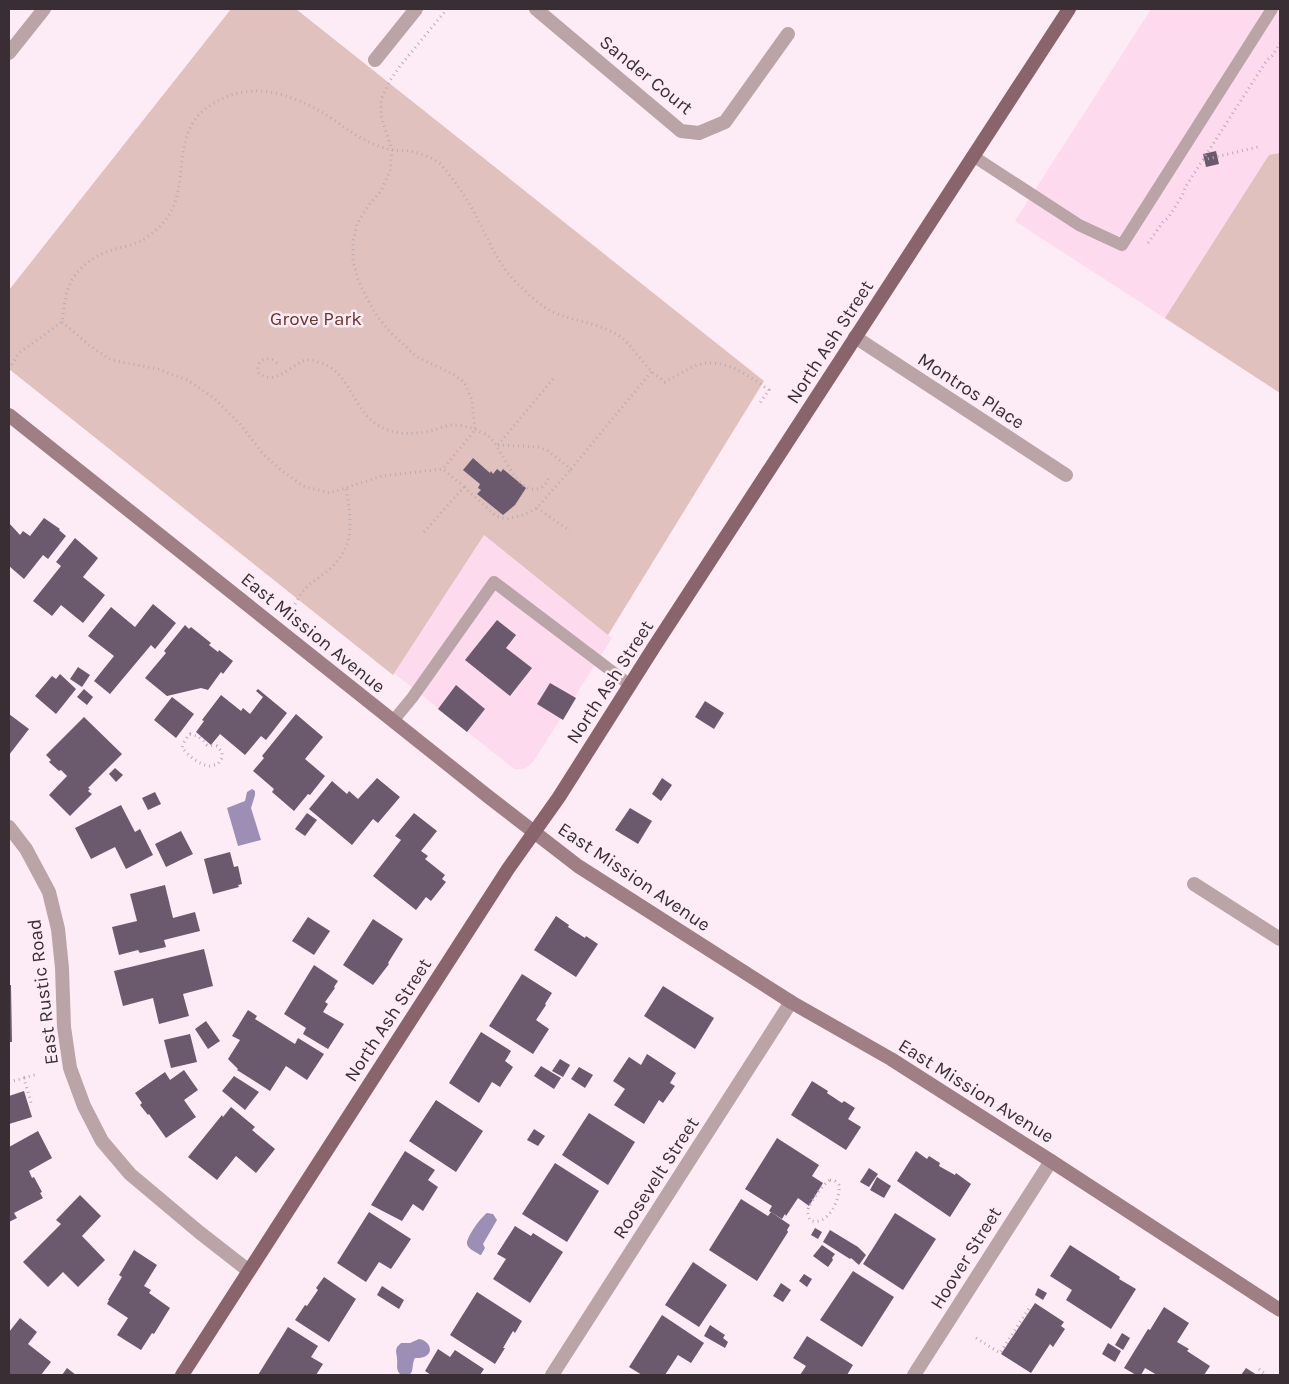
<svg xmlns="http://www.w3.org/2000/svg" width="1289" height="1384" viewBox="0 0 1289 1384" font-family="Karla,sans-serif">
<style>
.built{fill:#fddaed}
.green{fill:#e1c1bd}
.water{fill:#9d8eb6}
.building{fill:#6b5a6d}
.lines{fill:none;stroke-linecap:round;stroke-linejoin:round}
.path{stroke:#bbacb4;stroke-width:3;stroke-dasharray:1 4;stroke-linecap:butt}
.service{stroke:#bba4a8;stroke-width:12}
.minor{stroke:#bba4a8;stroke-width:14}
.secondary{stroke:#9f7f85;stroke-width:14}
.primary{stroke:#8a646c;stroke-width:14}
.labels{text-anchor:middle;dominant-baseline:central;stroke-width:5;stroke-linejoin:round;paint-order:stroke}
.street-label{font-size:19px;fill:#392e34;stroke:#fdecf5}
.park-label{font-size:19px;fill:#70312d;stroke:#fdecf5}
</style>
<rect width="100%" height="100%" fill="#fdecf5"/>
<g class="built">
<path d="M1151,9H1280V393L1015,221Z"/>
<path d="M484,535L612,638L533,762L526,768L520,769H515L509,765L394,673Z"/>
</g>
<g class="green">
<path d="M231,9H296L764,381L608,635L484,535L393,675L9,369V290Z"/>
<path d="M1280,153V393L1165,318L1269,155Z"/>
</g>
<g class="water">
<path d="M252,789L255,791V795L251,808L261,840L238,846L227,808L245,801L247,792Z"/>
<path d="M487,1213L493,1214L497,1220L483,1244L485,1248L481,1255H480C476,1252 468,1249 467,1244C466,1237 482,1216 487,1213Z"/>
<path d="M419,1339C428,1340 436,1352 424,1357C421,1358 418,1358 415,1358C410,1367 417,1377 401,1375C395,1369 398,1366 397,1359C397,1354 395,1352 397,1347L401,1343H410Z"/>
</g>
<g class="building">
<path d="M1216,151L1219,164L1206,167L1203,154Z"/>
<path d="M473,458L490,473L491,471L493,474L497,469L501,472L503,469L526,488L515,505L503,515L477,494L481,490L478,488L480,484L463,470Z"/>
<path d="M44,518L60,529L59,530L66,536L48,559L43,555L24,579L9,566V523L20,535L23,531L30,536Z"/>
<path d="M75,538L98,558L83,577L105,595L83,623L61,605L52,616L33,601L61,566L56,562Z"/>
<path d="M153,604L176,623L155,649L151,645L110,694L94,681L114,656L88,636L111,607L135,627Z"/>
<path d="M497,620L516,635L506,648L532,668L510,696L465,660Z"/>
<path d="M185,625L189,629L191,627L211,643L209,645L218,652L219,650L233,661L223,674L221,672L208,690L201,688L167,696L145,678L166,653L164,651Z"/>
<path d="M78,667L90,675L82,687L70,679Z"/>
<path d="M60,674L76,689L56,714L35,696L52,676L56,679Z"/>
<path d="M550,683L576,698L563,720L537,704Z"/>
<path d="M456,685L485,709L467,732L438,709Z"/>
<path d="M84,689L93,697L87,705L77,697Z"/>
<path d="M258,689L287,713L266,740L261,736L245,755L220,734L211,745L196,732L204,721L202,720L221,695L241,711L243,708L250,714L263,697L256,691Z"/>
<path d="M172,697L194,714L176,738L154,720Z"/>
<path d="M705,701L724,713L714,729L695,717Z"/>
<path d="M9,714L29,729L9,755Z"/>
<path d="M296,714L323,737L305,759L325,776L310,795L308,794L294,811L272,792L274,789L253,771L264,758L262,756Z"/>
<path d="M84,717L122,754L88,788L90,789L88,791L92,794L70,816L49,795L67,776L61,770L59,771L49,762L51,760L46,755Z"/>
<path d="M115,768L123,775L116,782L109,774Z"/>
<path d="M377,778L400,797L378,823L373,819L352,845L309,809L332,781L347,794L349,791L358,799Z"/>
<path d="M662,778L672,785L661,801L652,794Z"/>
<path d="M155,792L161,804L148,810L142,798Z"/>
<path d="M121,805L135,832L140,829L153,855L126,869L115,847L91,859L75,828Z"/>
<path d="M630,808L652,821L638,844L615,830Z"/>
<path d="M307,813L317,820L305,836L295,829Z"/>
<path d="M414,813L437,831L421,851L428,856L425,859L445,875L442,879L446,882L431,901L426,897L416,910L373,876L401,840L395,836Z"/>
<path d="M181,831L193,854L166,867L155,844Z"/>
<path d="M230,852L234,867L238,866L242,884L238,885L239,887L213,894L204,859Z"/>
<path d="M165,885L173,918L195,912L200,931L164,940L166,947L140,953L138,950L119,955L112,927L137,921L130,894Z"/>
<path d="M556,916L569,925L568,927L585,938L586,936L598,944L576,977L534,950Z"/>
<path d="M308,917L330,931L314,955L292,941Z"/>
<path d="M373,919L403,939L388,963L389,964L373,985L343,965Z"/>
<path d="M204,949L213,986L183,994L189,1016L159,1024L153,998L123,1006L114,971Z"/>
<path d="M314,965L338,981L334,987L335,988L325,1002L328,1004L323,1012L344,1024L328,1049L303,1034L306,1028L284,1014Z"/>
<path d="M522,974L552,993L545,1004L546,1005L536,1020L549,1029L533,1054L489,1026Z"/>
<path d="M9,985H11L12,1042H9Z"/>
<path d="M663,986L714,1018L695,1049L644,1016Z"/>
<path d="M248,1010L257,1016L255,1019L295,1044L298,1038L324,1054L307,1080L286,1066L270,1091L237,1070L238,1069L228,1059L240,1040L232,1036Z"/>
<path d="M206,1021L220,1041L208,1049L195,1029Z"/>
<path d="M481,1032L511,1051L505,1061L513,1067L500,1087L492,1082L479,1103L449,1083Z"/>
<path d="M190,1034L197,1062L171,1068L164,1040Z"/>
<path d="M647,1054L676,1073L670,1083L675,1086L663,1103L659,1100L644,1124L614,1105L625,1089L613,1081L629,1057L641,1065Z"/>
<path d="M560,1059L570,1065L563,1077L552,1071Z"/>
<path d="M541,1066L561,1078L554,1089L534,1076Z"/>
<path d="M579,1067L593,1075L585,1088L571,1079Z"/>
<path d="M184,1070L198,1090L184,1100L196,1117L166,1138L149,1114L148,1115L140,1105L142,1103L135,1093L165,1072L170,1080Z"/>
<path d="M234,1076L259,1092L245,1110L222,1091Z"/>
<path d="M812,1081L828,1091L827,1093L842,1103L844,1101L855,1108L848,1119L861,1127L846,1150L791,1115Z"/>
<path d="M24,1091L32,1117L9,1124V1096Z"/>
<path d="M436,1100L483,1131L456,1172L409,1141Z"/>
<path d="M231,1107L255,1127L252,1130L275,1149L256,1173L236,1156L217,1180L188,1157L222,1115L223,1117Z"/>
<path d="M589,1113L635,1142L608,1185L562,1155Z"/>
<path d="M534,1129L545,1136L538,1146L527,1140Z"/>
<path d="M38,1131L52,1158L29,1171L32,1178L34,1177L42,1192L40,1193L43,1198L14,1213L17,1218L9,1222V1147Z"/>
<path d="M777,1138L819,1165L812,1176L823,1183L809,1206L798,1198L786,1216L785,1214L782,1219L769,1211L772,1206L745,1189Z"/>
<path d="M405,1151L435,1170L428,1180L438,1187L423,1211L413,1204L402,1221L371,1205Z"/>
<path d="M916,1151L927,1159L929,1156L940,1163L939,1166L955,1175L956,1173L971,1184L950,1217L897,1181Z"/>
<path d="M555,1163L599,1191L567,1242L522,1214Z"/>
<path d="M869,1168L878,1174L869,1187L860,1182Z"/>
<path d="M877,1177L891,1186L884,1198L870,1190Z"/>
<path d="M80,1195L101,1216L82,1236L105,1260L78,1287L63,1272L48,1287L23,1262L61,1224L56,1220L57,1219Z"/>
<path d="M741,1199L768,1216L771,1212L790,1225L787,1230L788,1232L757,1281L709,1250Z"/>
<path d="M369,1212L411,1239L391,1269L379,1262L366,1282L337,1263Z"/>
<path d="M895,1213L936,1239L903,1290L863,1264Z"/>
<path d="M515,1226L531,1236L533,1233L563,1252L530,1303L493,1279L506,1259L497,1254Z"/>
<path d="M815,1228L822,1232L818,1239L811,1235Z"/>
<path d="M830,1230L858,1247L866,1255L859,1265L851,1258L850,1259L823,1242Z"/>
<path d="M822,1245L835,1254L832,1258L833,1260L828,1267L813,1256Z"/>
<path d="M1070,1245L1120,1277L1119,1279L1136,1289L1111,1329L1066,1300L1072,1290L1050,1276Z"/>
<path d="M134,1250L157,1265L144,1286L151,1290L149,1293L170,1308L154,1334L152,1333L141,1350L117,1335L128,1318L107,1304L109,1300H108L122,1277L119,1275Z"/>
<path d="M693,1262L727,1285L699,1327L665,1305Z"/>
<path d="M853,1271L894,1297L862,1347L820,1320Z"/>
<path d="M804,1274L812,1279L807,1287L799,1281Z"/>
<path d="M324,1277L356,1299L329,1342L295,1320L305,1305L307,1306L318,1290L316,1288Z"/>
<path d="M781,1283L791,1290L783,1302L773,1296Z"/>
<path d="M382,1286L404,1300L399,1309L377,1295Z"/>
<path d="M1038,1288L1047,1293L1043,1300L1035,1295Z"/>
<path d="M477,1292L522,1321L515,1333L513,1331L503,1348H505L495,1364L450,1335Z"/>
<path d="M1035,1303L1064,1322L1061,1326L1065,1329L1053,1347L1050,1344L1031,1373L1001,1354Z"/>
<path d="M1164,1307L1189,1323L1177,1342L1189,1349L1187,1351L1210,1366L1204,1375H1157L1145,1368L1141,1375H1136L1124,1368L1148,1329L1150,1330Z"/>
<path d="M662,1315L704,1343L691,1363L678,1355L665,1375H642L629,1367Z"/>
<path d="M20,1318L37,1332L28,1344L51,1362L41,1375L9,1374V1332Z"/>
<path d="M710,1325L725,1335L723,1338L728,1342L725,1348L704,1336Z"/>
<path d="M288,1327L318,1346L311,1357L323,1364L316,1375H258Z"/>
<path d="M1122,1333L1130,1338L1123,1350L1115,1345Z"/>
<path d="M807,1336L853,1365L847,1375H800L806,1366L793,1358Z"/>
<path d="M1108,1343L1121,1351L1115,1362L1102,1354Z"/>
<path d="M438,1349L450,1357L455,1350L484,1369L480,1375H431L425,1371Z"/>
<path d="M67,1368L76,1375H62Z"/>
<path d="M1246,1368L1257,1375H1241Z"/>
</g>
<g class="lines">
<g class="path">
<path d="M1203,160L1258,147"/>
<path d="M1148,243L1163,222L1168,218L1182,196L1186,186L1267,60L1273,55L1280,43"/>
<path d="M62,322L89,345L111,360L158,369L187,380L214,398L240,424L264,455L281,470L303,486L330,493L382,476L443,469"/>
<path d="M277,363C268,354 256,360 258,372C272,387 290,367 303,361C308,359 313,360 318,362C350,370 351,407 376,424C394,436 414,435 434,430C440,428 446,425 453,425C461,425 470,427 478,431C481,432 486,434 488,436C503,447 515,494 537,489C544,487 547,483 549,476"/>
<path d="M9,369L19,353L62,322C64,309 65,292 72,280C81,265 96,255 112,250C122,247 133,245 141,241C150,236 161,226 167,218C190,187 171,137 204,110C244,78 288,91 328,116C344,127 358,138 376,145C381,147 387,149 392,150C399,151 407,150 414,152C422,154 436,159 441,165C454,179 466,197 475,214C489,240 499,268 521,287C531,297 542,307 555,313C575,321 597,323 616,334C630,342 636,355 646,365C651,372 659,377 665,382C675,377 686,369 697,365C725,357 747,375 769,390L760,403"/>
<path d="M498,445L538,447L548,451L571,469L652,371"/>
<path d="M498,445L553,379"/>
<path d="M464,487L496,516L506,519L521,516L537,508L571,469"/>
<path d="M537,508L570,531"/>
<path d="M424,532L464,487L443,469L475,430L472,400L464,382L453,374L417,357L391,333L377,316L366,297L358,279L353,261V242L357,224L368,206L381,191L390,170L392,150L381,116V100L389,82L400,66L447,9"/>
<path d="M295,604C298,599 301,592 306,588C313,580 323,576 331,568C356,544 351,519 346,488"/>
<path d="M190,734C198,736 202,738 207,745L217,746L222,752V758L218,764C217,764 211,766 210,766C199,765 187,755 182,747L185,740Z"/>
<path d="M24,1078L38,1074"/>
<path d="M9,1082L24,1078L31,1103"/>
<path d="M830,1180L835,1181L839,1185C841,1199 827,1228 810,1220C808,1216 807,1211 809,1207C812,1200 823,1184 830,1180Z"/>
<path d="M976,1338L1000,1353L1030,1307"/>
<path d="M1259,1369L1266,1375"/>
</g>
<g class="service">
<path d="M973,156L1079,225L1122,245L1272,9"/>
<path d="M393,721L412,698L494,582L630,685"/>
</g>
<g class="minor">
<path d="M536,9L681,131L699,133L725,122L788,34"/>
<path d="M9,53L44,9"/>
<path d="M375,60L416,9"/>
<path d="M855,337L1066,475"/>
<path d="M9,827L26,849L49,892L58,929L62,968L64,1027L70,1068L84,1106L102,1141L130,1174L199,1232L249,1271"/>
<path d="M1194,884L1280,939"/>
<path d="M552,1375L791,1002"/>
<path d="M914,1375L1051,1161"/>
</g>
<path class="secondary" d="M9,415L490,798L578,866L791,1002L891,1059L1051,1161L1280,1310"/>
<path class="primary" d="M182,1375L508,869L559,797L654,647L1069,9"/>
</g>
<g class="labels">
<g class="street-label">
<text transform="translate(646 75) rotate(39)">Sander Court</text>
<text transform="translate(830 342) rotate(-57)">North Ash Street</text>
<text transform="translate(971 391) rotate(33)">Montros Place</text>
<text transform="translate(313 633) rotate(39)">East Mission Avenue</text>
<text transform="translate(610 682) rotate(-57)">North Ash Street</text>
<text transform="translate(634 877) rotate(34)">East Mission Avenue</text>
<text transform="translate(43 992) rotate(-97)">East Rustic Road</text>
<text transform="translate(388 1020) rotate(-57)">North Ash Street</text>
<text transform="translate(976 1091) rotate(32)">East Mission Avenue</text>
<text transform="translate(656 1178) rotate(-57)">Roosevelt Street</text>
<text transform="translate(966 1258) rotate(-58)">Hoover Street</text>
</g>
<g class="park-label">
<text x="316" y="319">Grove Park</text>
</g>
</g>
<rect width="1289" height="1384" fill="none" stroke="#392e34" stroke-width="20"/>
</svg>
